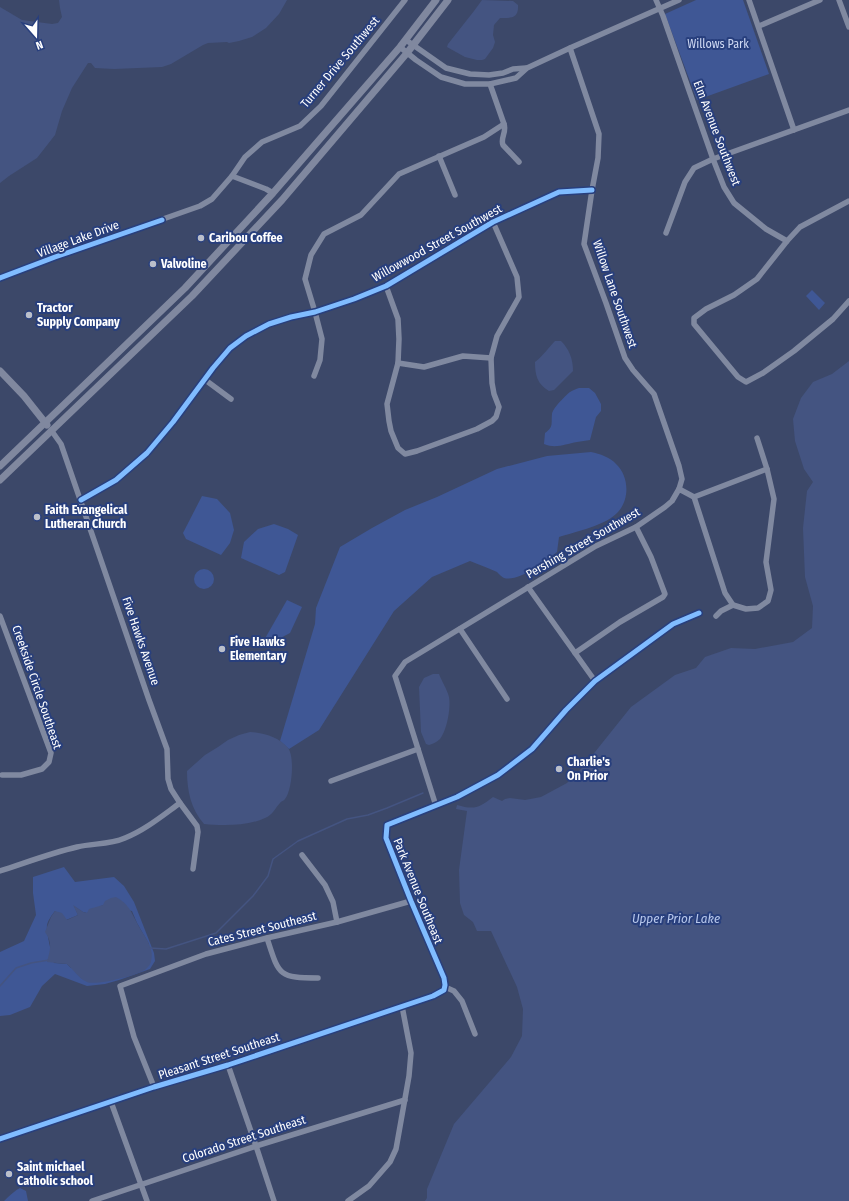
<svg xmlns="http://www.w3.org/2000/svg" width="849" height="1201" viewBox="0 0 849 1201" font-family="'Fira Sans Condensed',sans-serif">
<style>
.green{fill:#3f5795;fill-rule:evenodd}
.water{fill:#445481}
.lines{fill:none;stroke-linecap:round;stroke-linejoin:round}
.stream{stroke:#445481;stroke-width:1.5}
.minor{stroke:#8089a0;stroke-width:5.5}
.major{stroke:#80889f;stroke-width:7}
.cycleway-casing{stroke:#283f7d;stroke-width:8}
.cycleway{stroke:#80bcff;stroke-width:5}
.poi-dot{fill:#bbbfca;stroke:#283f7d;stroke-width:1.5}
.labels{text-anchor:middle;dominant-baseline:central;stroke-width:4;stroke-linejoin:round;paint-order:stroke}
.park-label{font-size:12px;fill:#d0daf4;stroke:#283f7d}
.street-label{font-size:12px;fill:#fff;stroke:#283f7d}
.poi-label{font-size:12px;font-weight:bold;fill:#fff;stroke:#283f7d;text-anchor:start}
.water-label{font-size:13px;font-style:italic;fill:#b8c8ec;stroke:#283f7d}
</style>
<rect width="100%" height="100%" fill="#3c4869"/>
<g class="green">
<path d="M696,0H743L769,74L697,100L665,14Z"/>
<path d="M812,290L825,303L819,310L806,296Z"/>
<path d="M579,388H589L595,393L601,404V411L596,417L590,440C586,441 581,441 577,442C565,444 556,449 544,444L545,433C554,427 551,423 552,414C553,408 565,396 570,392C573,390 576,389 579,388Z"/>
<path d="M591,452C600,454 610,457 616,464C629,476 630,499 618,512C607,525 575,532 559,537L557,552C545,561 520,582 504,578C502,577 499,574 497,572C489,568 479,565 470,561L432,577L394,611L319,730L289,749L280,741L315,624L316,608L340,547L372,528L405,510L437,497L497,469L547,456Z"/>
<path d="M202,496L217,499L230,513L234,530L230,543L221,555L186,539L183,533Z"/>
<path d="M274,524L288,529L298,535L285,572L279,575L241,558L244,542L258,529Z"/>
<circle cx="204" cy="579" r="10"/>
<path d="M287,600L302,607L290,633L269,644L263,642Z"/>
<path d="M64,867L75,882L114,877L124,886L134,902L154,953L155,961L150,969L119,980L105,984L87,986L55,974L42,986L30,1007L10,1015L0,1016V952L24,941L36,915L33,893V877ZM103,905L132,911L137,923L149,944L71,968L67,964L54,963C52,955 46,932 47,925C48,920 52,915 55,911L66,920L78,915L74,906L83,912L87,913Z"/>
<path d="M20,1188L26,1191L28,1201H4C8,1197 14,1191 20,1188Z"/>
</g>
<g class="water">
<path d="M59,0H287L279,14L266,28L252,37L239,41L229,43L227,42L208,43L203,45L171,64L162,67L114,69L95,68L91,63H88L72,88L62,111L55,135L37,158L9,176L0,183V7L22,20L52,24L58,23L62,17L60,8Z"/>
<path d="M482,0L513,1L518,5C519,19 510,18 500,18L494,25L493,35L495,42L493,48L485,59L482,60H477L465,57L447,47L448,44L474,11Z"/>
<path d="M555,341H561C569,349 573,359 573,371L554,390L549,391C537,384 535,375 535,362C543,356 548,348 555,341Z"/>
<path d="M849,361V1201H425L427,1198V1189L454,1124L511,1057L522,1036L523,1009L517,987L491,931H477L473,922L464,915L460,903L459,870L467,811L456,809L457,805C474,810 479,808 493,797L502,801L505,799L510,798L525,800L541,797L567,783L583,767L631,707L675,675L696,668L705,657L731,648L755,649L793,642L812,628L813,606L805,577L803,528L807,491L813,482L804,469L795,441L793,419L801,398L813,382L832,374Z"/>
<path d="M433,674H439C442,682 447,689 449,697C451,708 447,730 440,739C437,742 433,744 429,745L426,744L421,732L419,687L424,678Z"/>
<path d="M250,732C264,733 279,737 288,748C295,757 292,791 285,799C284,801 281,801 280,803C275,808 273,815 265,818C248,826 223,826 204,824C191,809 187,791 187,771L205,755L218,747L228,740L239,735Z"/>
<path d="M116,897C129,904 131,912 138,925C144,936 155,948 151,961C151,964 148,967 146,969C139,975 96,986 87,982C79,979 73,969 67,964L47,962C50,950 53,943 45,932L51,917L55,911L62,913L67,920L78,915L73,905L83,912L87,913L89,909L103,905L105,901L111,898Z"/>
</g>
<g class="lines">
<g class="stream">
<path d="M150,948L166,949L216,933L253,896L268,876L273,859L298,841L347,819L368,815L387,808L423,793"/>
<path d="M0,986L16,968L31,963L49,960"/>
</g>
<g class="minor">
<path d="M656,0L663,16L713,159L724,187L734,203L766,229L787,241"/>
<path d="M749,0L794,130"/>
<path d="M839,0L849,27"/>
<path d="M759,26L820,0"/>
<path d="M406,40L446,68L470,74L489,75L503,73L513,69L526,68"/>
<path d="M400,47L416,60L441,77L465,84H490L516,78L527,68L570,48L679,0"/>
<path d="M570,48L599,134L598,158L592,190L584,244L606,303L625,358L633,370L654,394L679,466L682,479L679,489"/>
<path d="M504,124C507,132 500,138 503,145L519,162"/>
<path d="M439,156L455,195"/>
<path d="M232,176L245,157L262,142L300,126L321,106L405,0"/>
<path d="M849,201L800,227L787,241L757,279L734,295L706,309L694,318V324L738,377L746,382L763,373L794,351L833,319L849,301"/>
<path d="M666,233L685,182L694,168L713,159L849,110"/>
<path d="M0,278L55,257L200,206L212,199L232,176L266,189L273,193"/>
<path d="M386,286L398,319L399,339L398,363L387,404L389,421L391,431L398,448L405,454L417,451L477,429L492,421L496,417L499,407L494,394L492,383L491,358L497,336L519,297L517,277L493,222"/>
<path d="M398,363L424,367L463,356L491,358"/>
<path d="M314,376L320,360L322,339L315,312L305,279L311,255L324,234L361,215L399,174L484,137L504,124L490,84"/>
<path d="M204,379L231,399"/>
<path d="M51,430L61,444L149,700L167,749L168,779L171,789L180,803L197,826L198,832L193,869"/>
<path d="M694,497L725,593L733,605L746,609L758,608L768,601L771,590L766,562L774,499L767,469L757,438"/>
<path d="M81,500L116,480L147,453L173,422L213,368L230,348L246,336L269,324L291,317L315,312L354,299L386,286L493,222L559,192L592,190"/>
<path d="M528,587L595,681"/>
<path d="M0,616L51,753L49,762L42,769L21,775H2"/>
<path d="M716,616L721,611L733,605"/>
<path d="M460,629L507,699"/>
<path d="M575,653L620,622L663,597L665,594L651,557L636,527"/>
<path d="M331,781L418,749"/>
<path d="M436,806L395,676L405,662L596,546L636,527L665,507L672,501L679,489L694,497L767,469"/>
<path d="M302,855L325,885L333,902L337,922"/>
<path d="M0,871C25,863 51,853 77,847C93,843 109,845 125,838C145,830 162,816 180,803"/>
<path d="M267,938C279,975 278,978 318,978"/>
<path d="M445,987L454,991L462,1001L475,1034"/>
<path d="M228,1065L256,1146L274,1201"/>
<path d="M154,1087L134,1037L120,986L206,954L267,938L337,922L411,901"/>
<path d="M111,1102L147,1201"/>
<path d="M0,1139L154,1087L228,1065L433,996L444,990L445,985L444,978L411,901L386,838L387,825L457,797L498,775L532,749L566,710L595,681L673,624L699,613"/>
<path d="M92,1201L256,1146L405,1100"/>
<path d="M348,1201L369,1186L390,1162L396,1149L409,1076L411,1053L402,1006"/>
</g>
<g class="major">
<path d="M0,371L24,396L47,425"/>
<path d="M0,466L185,288L273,193L400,47L436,0"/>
<path d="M0,480L192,296L282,200L407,53L448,0"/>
</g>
<defs>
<g id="cycleway">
<path d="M0,278L55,257L162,220"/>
<path d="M81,500L116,480L147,453L173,422L213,368L230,348L246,336L269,324L291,317L315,312L354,299L386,286L493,222L559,192L592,190"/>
<path d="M0,1139L154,1087L228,1065L433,996L444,990L445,985L444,978L411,901L386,838L387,825L457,797L498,775L532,749L566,710L595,681L673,624L699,613"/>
</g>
</defs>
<use href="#cycleway" class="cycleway-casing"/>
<use href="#cycleway" class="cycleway"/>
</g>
<g class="poi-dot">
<circle cx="201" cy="238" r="4"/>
<circle cx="153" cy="264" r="4"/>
<circle cx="29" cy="315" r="4"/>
<circle cx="37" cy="517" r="4"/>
<circle cx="222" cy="649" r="4"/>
<circle cx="559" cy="769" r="4"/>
<circle cx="9" cy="1174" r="4"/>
</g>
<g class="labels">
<g class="park-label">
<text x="718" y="44">Willows Park</text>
</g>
<g class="street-label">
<text transform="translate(340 62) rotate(-50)">Turner Drive Southwest</text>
<text transform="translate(717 133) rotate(69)">Elm Avenue Southwest</text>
<text transform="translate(78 239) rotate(-20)">Village Lake Drive</text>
<text transform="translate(437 243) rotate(-29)">Willowwood Street Southwest</text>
<text transform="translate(615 294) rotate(71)">Willow Lane Southwest</text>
<text transform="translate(583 543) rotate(-30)">Pershing Street Southwest</text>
<text transform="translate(141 641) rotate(71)">Five Hawks Avenue</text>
<text transform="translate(37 687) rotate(71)">Creekside Circle Southeast</text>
<text transform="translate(418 891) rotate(68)">Park Avenue Southeast</text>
<text transform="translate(262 929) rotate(-14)">Cates Street Southeast</text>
<text transform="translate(219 1056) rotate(-18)">Pleasant Street Southeast</text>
<text transform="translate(244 1139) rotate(-18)">Colorado Street Southeast</text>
</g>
<g class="poi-label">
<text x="209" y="238">Caribou Coffee</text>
<text x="161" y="264">Valvoline</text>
<text x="37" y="308">Tractor<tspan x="37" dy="14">Supply Company</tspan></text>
<text x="45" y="510">Faith Evangelical<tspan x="45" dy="14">Lutheran Church</tspan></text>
<text x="230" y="642">Five Hawks<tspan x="230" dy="14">Elementary</tspan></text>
<text x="567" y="762">Charlie's<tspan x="567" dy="14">On Prior</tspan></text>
<text x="17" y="1167">Saint michael<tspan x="17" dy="14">Catholic school</tspan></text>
</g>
<g class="water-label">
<text x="676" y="918">Upper Prior Lake</text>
</g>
</g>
<g transform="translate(36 36) rotate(160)" stroke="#283f7d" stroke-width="3" paint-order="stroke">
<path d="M0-3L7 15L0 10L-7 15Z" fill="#ffffff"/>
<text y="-6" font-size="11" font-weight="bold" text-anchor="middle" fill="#ffffff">N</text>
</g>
</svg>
